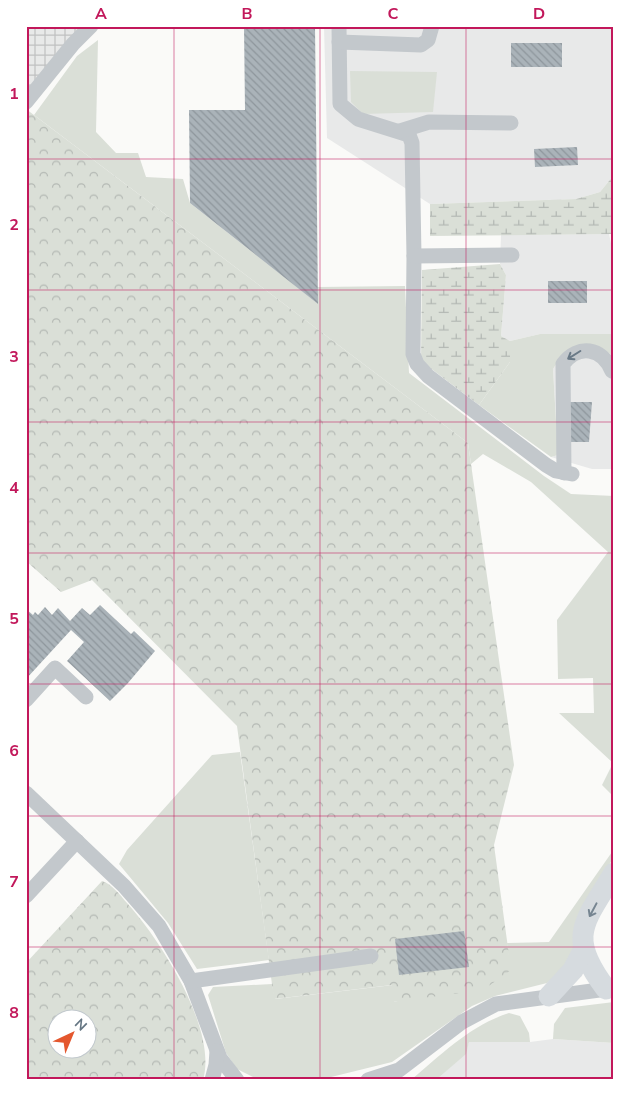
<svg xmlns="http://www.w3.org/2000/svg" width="640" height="1106" viewBox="0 0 640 1106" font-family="'Nunito Sans',sans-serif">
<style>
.built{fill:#e8e9e9}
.industrial{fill:url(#industrial-grid)}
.green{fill:#dadfd7}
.wetland{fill:url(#wetland-marsh)}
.park{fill:url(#park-crowns);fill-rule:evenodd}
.building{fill:url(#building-back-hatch)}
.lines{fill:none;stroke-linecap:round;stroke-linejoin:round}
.minor{stroke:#c3c8cc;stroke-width:15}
.highway{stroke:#d6dbdf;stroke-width:21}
.oneway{stroke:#6a7a87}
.oneway2{stroke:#768591}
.grid{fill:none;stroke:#c2185b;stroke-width:1;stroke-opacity:0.55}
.neatline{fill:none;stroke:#c2185b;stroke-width:2}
.grid-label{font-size:16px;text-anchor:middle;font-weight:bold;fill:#c2185b}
</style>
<defs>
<pattern id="industrial-grid" width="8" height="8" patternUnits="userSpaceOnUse" patternTransform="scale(1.25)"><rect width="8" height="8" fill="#e8e9e9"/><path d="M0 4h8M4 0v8" fill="none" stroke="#c0c1c2"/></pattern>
<pattern id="wetland-marsh" width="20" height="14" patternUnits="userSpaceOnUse" patternTransform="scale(1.25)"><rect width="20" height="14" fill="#dadfd7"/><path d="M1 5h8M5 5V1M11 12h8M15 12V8" fill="none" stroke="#b4b9b4"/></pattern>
<pattern id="park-crowns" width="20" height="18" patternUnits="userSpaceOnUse" patternTransform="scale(1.25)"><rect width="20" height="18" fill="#dadfd7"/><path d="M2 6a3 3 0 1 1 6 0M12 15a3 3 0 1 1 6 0" fill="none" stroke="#b4b9b4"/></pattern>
<pattern id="building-back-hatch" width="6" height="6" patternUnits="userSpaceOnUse" patternTransform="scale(1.25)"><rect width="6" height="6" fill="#aab3b9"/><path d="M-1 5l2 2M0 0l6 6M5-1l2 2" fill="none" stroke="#8e969c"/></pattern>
</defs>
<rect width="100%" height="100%" fill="#fafaf8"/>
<g class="built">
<path d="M324,26H614L613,176L600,192L576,199L430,204L327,138Z"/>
<path d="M609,234L612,248H614V334H540L510,341L501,336L506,275L500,264L501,235Z"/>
<path d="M598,347L614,356V469H592L551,457L558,455L553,369L561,357Z"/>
<path d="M553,1039L614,1043V1080H436L465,1054L469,1042H530Z"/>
</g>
<path class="industrial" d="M26,26H95L26,101Z"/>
<g class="green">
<path d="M98,40L96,132L116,153H138L146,177L183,179L190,203L317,303L318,287L405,286L409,373L544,476L571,494L614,496V797L602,785L613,763L559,713H594L593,678L558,679L557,620L608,552L531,482L483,454L471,464L468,443L34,115L77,56Z"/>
<path d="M350,71L437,72L433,112L363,114L351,102Z"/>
<path d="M540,334H614V356L598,347L561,357L553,369L558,455L551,457L479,405L510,362V341Z"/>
<path d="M240,752L269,960L197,969L168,923L119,864L127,850L212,755Z"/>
<path d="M612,852L614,857L578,915L574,952L565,968L547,983L495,996L472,1006L392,1062L319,1080H259L237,1069L226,1053L208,995L213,987L272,984L275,999L393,985L394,1002L510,970L507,943L549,942Z"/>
<path d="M614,1002V1043L553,1039L554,1024L565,1008Z"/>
<path d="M509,1013L520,1016L529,1033L530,1042H469L466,1054L436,1080L412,1079C442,1054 471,1025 509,1013Z"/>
</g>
<g class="wetland">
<path d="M613,176L614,234L430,236V204L576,199L600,192Z"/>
<path d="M500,264L506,275L501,336L510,341V362L479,405L421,361L422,270Z"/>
</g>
<g class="park">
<path d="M26,109L468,443L514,765L494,845L511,970L483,990L393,1002L392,985L274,999L237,726L92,580L61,592L26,561Z"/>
<path d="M102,881C112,884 120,895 127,903C160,939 218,1030 203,1080H26V963ZM58,1018H88V1048H58Z"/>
</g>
<g class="building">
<path d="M244,26H315L318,304L190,203L189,110H245Z"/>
<rect x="511" y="43" width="51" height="24"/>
<path d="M577,147L578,165L535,167L534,149Z"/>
<rect x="548" y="281" width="39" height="22"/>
<path d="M570,402H592L589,442H569Z"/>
<path d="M100,605L131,634L134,631L155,651L128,683L110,701L67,661L84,642L71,630L26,679V609L33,615L35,612L38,615L45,607L52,615L58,608L70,621L82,608L90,615Z"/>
<path d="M464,931L469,967L399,975L395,939Z"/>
</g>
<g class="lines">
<g class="minor">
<path d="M339,26L340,104L358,119L409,135L412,143L414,256L413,354L417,364L428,376L546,465L556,471L572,474"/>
<path d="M339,42L421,45L428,40L432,26"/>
<path d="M26,102L73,44L91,26"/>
<path d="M400,131L429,122L511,123"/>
<path d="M414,256L512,255"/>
<path d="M564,473L563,364C578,344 602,347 612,371"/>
<path d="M26,700L55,668L86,697"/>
<path d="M26,793L124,886L159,926L191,981L220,1058L237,1080"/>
<path d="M26,896L77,841"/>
<path d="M191,981L371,956"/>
<path d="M212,1080L216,1065L217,1051"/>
<path d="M368,1080L399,1070L462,1022L496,1004L614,988"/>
</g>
<g class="highway">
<path d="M606,989C566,936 584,923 614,873"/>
<path d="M549,996L573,970L583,951"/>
</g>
</g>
<defs><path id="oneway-shaft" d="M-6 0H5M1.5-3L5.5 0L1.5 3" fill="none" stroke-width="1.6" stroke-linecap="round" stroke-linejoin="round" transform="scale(1.25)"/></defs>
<use class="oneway" href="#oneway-shaft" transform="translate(574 355) rotate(148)"/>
<use class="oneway2" href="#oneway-shaft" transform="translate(593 910) rotate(118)"/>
<path class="grid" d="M174,26V1080M320,26V1080M466,26V1080M26,159H614M26,290H614M26,422H614M26,553H614M26,684H614M26,816H614M26,947H614"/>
<rect width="640" height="1106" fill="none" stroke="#ffffff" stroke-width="55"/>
<g transform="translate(72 1034) rotate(44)"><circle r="24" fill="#ffffff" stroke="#c1c8cd"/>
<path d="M0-4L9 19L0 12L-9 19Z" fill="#e4572e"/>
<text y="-8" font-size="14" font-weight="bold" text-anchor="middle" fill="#657683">N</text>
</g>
<rect x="28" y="28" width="584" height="1050" class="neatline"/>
<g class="grid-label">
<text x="101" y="19">A</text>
<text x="247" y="19">B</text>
<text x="393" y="19">C</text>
<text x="539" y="19">D</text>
<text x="14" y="99">1</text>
<text x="14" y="230">2</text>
<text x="14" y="362">3</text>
<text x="14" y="493">4</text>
<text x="14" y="624">5</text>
<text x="14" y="756">6</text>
<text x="14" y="887">7</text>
<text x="14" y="1018">8</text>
</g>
</svg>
